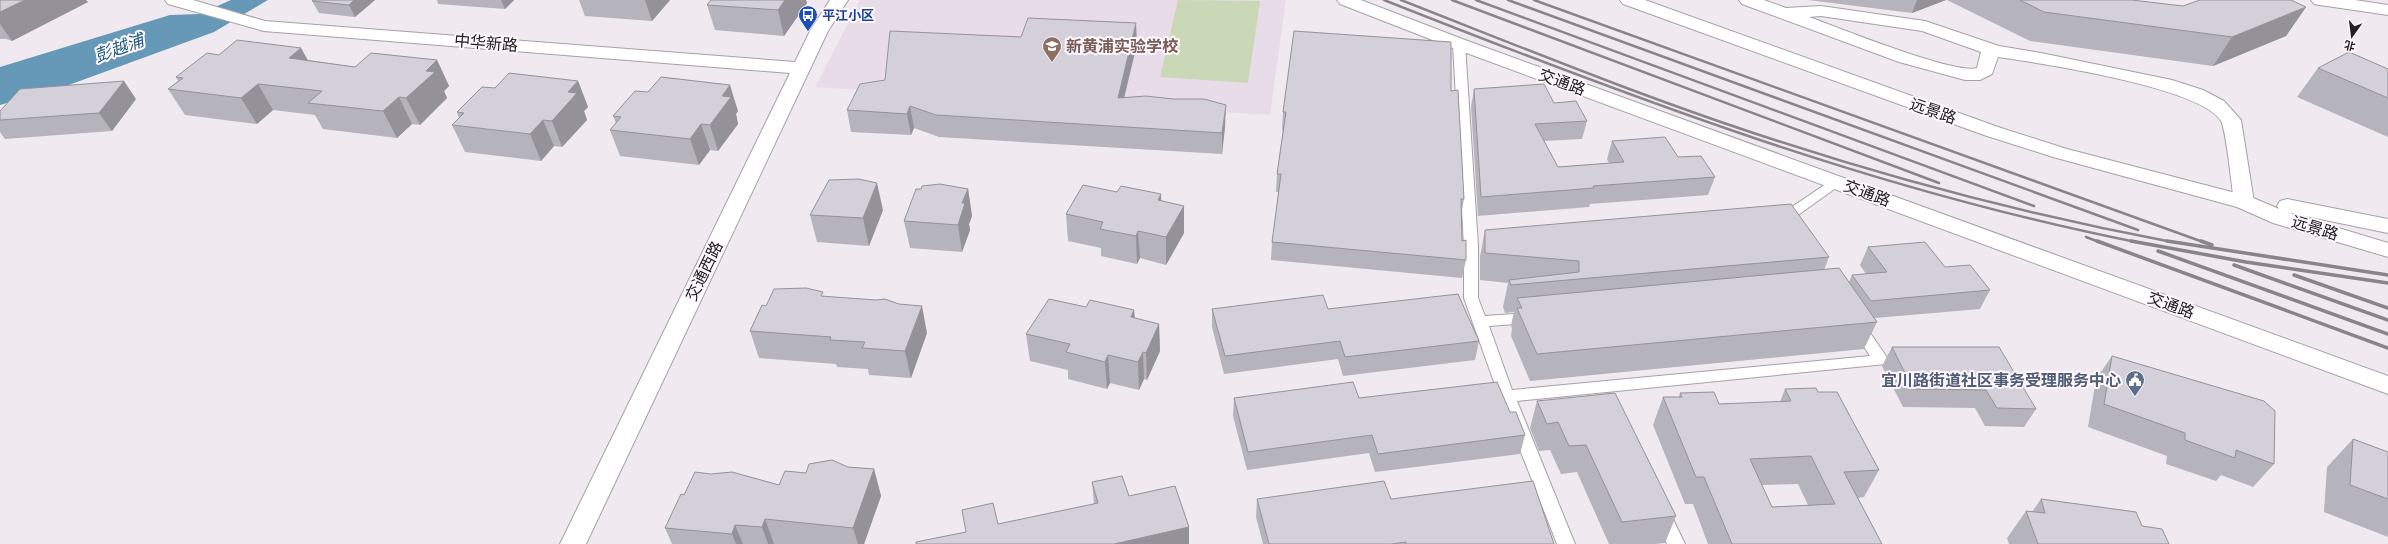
<svg xmlns="http://www.w3.org/2000/svg" width="2388" height="544" viewBox="0 0 2388 544" font-family="'Zilla Slab','Noto Sans SC',serif">
<style>
.built{fill:#e9dce9}
.green{fill:#cad8b8}
.water{fill:#6599b7}
.lines{fill:none;stroke-linecap:round;stroke-linejoin:round}
.service-casing{stroke:#a6a0a6;stroke-width:2}
.minor-casing{stroke:#a6a0a6;stroke-width:2}
.tertiary-casing{stroke:#a6a0a6;stroke-width:2}
.secondary-casing{stroke:#a6a0a6;stroke-width:2}
.service{fill:#fff;fill-rule:evenodd}
.minor{fill:#fff;fill-rule:evenodd}
.tertiary{fill:#fff;fill-rule:evenodd}
.secondary{fill:#fff;fill-rule:evenodd}
.rail-far1{stroke:#888488;stroke-width:2.5}
.rail{stroke:#888488;stroke-width:3.5}
.wall{fill:#b5b3bb;fill-rule:evenodd}
.shaded-wall{fill:#949298}
.building{fill:#d3d0d9;stroke:#949298;fill-rule:evenodd}
.labels{text-anchor:middle;dominant-baseline:central;stroke-width:4;stroke-linejoin:round;paint-order:stroke}
.far-transit-label{font-size:13px;font-weight:bold;fill:#164399;stroke:#fef7fe;text-anchor:start}
.street-label{font-size:16px;fill:#222022;stroke:#fef7fe}
.education-label{font-size:16px;font-weight:bold;fill:#785e54;stroke:#fef7fe;text-anchor:start}
.service-label{font-size:16px;font-weight:bold;fill:#4e5e75;stroke:#fef7fe;text-anchor:end}
.water-label{font-size:17px;font-style:italic;fill:#1d5c7b;stroke:#fef7fe}
</style>
<rect width="100%" height="100%" fill="#f0e9f0"/>
<path class="built" d="M860,0H1286L1270,115L815,87Z"/>
<path class="green" d="M1178,0L1260,1L1248,83L1160,77Z"/>
<path class="water" d="M231,0H268L214,32L66,86L0,105V67L170,15L199,14Z"/>
<g class="lines">
<defs>
<g id="service">
<path d="M1459,41L1465,44L1478,246V298L1485,316L1530,313L1535,314L1537,318L1535,322L1530,323L1489,326L1512,390L1870,356L1850,325L1852,321H1862L1886,356L1889,360L1886,364L1517,401L1575,544H1557L1499,396L1464,298V246L1453,44Z"/>
<path d="M1835,178L1840,179L1841,182L1840,185L1787,223H1777L1775,220L1777,217Z"/>
<path d="M1662,507L1668,509L1685,544H1667L1654,514L1656,509Z"/>
</g>
<g id="minor">
<path d="M165,0H193L265,21L795,62L810,31L830,0H848L828,31L586,544H560L790,73L264,31L168,4Z"/>
<path d="M1739,0H1764L1786,8L1821,6L1925,21L1999,46L2041,53L2172,80L2203,90L2224,101L2241,120L2254,202L2251,207L2244,209L2237,207L2234,202C2232,188 2226,129 2221,121C2201,87 2040,63 1998,57L1992,74L1980,80H1965L1899,62L1742,4ZM1821,16L1922,31L1981,52L1977,68C1955,75 1837,27 1809,17Z"/>
<path d="M2311,0H2355L2388,5V15L2320,5L2314,4Z"/>
</g>
<path id="tertiary" d="M1620,0H1645L1998,127L2067,149L2251,197L2279,209L2277,206L2280,201L2287,199L2388,219V233L2286,212L2388,243V257L2273,223L2237,207L2053,157L1984,135L1623,4Z"/>
<path id="secondary" d="M1337,0H1361L1465,40L2388,376V394L1453,48L1340,4Z"/>
</defs>
<use href="#service" class="service-casing"/>
<use href="#minor" class="minor-casing"/>
<use href="#tertiary" class="tertiary-casing"/>
<use href="#secondary" class="secondary-casing"/>
<use href="#service" class="service"/>
<use href="#minor" class="minor"/>
<use href="#tertiary" class="tertiary"/>
<use href="#secondary" class="secondary"/>
<g class="rail-far1">
<path d="M1384,0C1632,98 1874,190 2136,242"/>
<path d="M1401,0C1526,49 1650,100 1778,141C1907,183 2039,217 2172,242"/>
<path d="M1452,0L1939,183"/>
<path d="M1476,0L2034,206"/>
<path d="M1508,0L2138,230"/>
<path d="M1534,0L2203,242"/>
<path d="M2086,237L2099,242"/>
</g>
<g class="rail">
<path d="M2097,241L2388,348"/>
<path d="M2131,241L2246,262L2388,283"/>
<path d="M2167,241L2388,275"/>
<path d="M2201,241L2212,245"/>
<path d="M2158,251L2388,334"/>
<path d="M2234,265L2388,320"/>
<path d="M2294,275L2388,308"/>
</g>
</g>
<g class="wall">
<path d="M0,0L88,2L12,41L6,39H0Z"/>
<path d="M375,0L355,17L319,13L312,1Z"/>
<path d="M437,0H514L505,9L438,4Z"/>
<path d="M579,0H670L652,21L585,16Z"/>
<path d="M711,0H806L807,3L784,36L715,30L707,5Z"/>
<path d="M1808,0H1946L1912,13Z"/>
<path d="M1947,0H2132L2183,6L2306,7L2286,36L2213,66L2030,41Z"/>
<path d="M1137,44L1124,97L1225,127L1222,154L939,137L914,128L911,135L851,132L847,110L885,80Z"/>
<path d="M301,48L308,60L355,67L437,60L449,86L444,91L447,98L420,125L412,124L397,138L323,129L315,115L273,110L257,124L185,115L168,89L178,81L176,77L219,55Z"/>
<path d="M2318,68L2388,69V137L2297,97Z"/>
<path d="M578,81L588,107L584,111L587,120L562,147L554,146L541,161L465,152L452,125L459,118L457,112L495,88Z"/>
<path d="M1474,89L1554,103L1587,121L1582,139L1544,141L1558,167L1609,163L1607,159L1612,141L1678,157L1715,177L1708,195L1590,204L1589,207L1478,216L1471,107Z"/>
<path d="M1451,91L1464,199L1461,216L1462,241L1466,260L1462,278L1271,260L1272,242L1279,192H1276L1277,174L1283,130H1282L1283,112Z"/>
<path d="M136,99L112,131L5,139L0,132V111Z"/>
<path d="M738,111L736,114L738,124L718,151L710,150L699,165L620,156L610,130L616,123L613,116Z"/>
<path d="M968,189L972,216L969,224L970,230L962,252L910,248L904,221Z"/>
<path d="M1161,201L1184,206V233L1166,265L1140,258L1137,264L1101,256V248L1068,241L1066,214Z"/>
<path d="M883,210L869,246L817,242L810,215Z"/>
<path d="M1485,230L1829,257L1824,270L1849,282L1852,275L1866,274L1860,265L1868,247L1945,267L1990,290L1980,309L1875,318L1877,322L1864,349L1530,381L1511,336L1512,329L1511,325L1514,312L1505,313L1503,307L1508,283L1480,280V257Z"/>
<path d="M824,296L927,333L911,378L869,375L868,369L837,367L836,364L759,358L750,331L766,306Z"/>
<path d="M1086,307L1134,310L1135,318L1159,324L1160,351L1147,380L1144,379L1139,390L1110,383L1107,389L1068,379V370L1030,361L1026,334Z"/>
<path d="M1212,309H1328L1479,341L1475,360L1343,376L1338,359L1224,374L1212,327Z"/>
<path d="M1892,347L2036,409L2024,427L1985,426L1975,408L1903,407L1882,366Z"/>
<path d="M2112,356L2274,464L2253,487L2221,475L2216,481L2166,464L2167,456L2088,427L2096,379Z"/>
<path d="M1785,389L1818,392L1879,470L1864,497L1858,498L1882,544H1708L1693,504H1685L1653,425L1663,397H1679L1680,393L1719,404L1780,402ZM1798,484L1808,505L1772,507L1762,485Z"/>
<path d="M1234,398H1359L1510,412L1525,435L1520,454L1375,472L1369,453L1247,470L1233,416Z"/>
<path d="M1537,401L1676,516L1665,543L1655,544H1609L1577,472L1561,474L1550,450L1539,451L1530,428Z"/>
<path d="M2353,439L2388,452V537L2324,512L2327,467Z"/>
<path d="M848,467L874,469L881,496L864,544H672L665,528L684,495L779,485L806,473Z"/>
<path d="M1092,482L1129,496L1189,527V544H916L966,532L1094,504Z"/>
<path d="M1257,499H1391L1554,544H1263L1256,517Z"/>
<path d="M2041,499L2142,526L2169,544H2009L2007,538L2026,511L2032,512Z"/>
</g>
<g class="shaded-wall">
<path d="M25,0H86L88,2L12,41L0,24V12Z"/>
<path d="M354,0H375L355,17L349,5Z"/>
<path d="M501,0H514L505,9Z"/>
<path d="M645,0H670L652,21Z"/>
<path d="M785,0H806L807,3L784,36L778,10Z"/>
<path d="M1917,0H1946L1912,13Z"/>
<path d="M2306,7L2286,36L2213,66L2232,37Z"/>
<path d="M1136,23L1137,44L1119,119L1118,98Z"/>
<path d="M301,48L315,74L289,58Z"/>
<path d="M437,60L449,86L444,91L447,98L420,125L406,98L426,71Z"/>
<path d="M124,81L136,99L112,131L99,113Z"/>
<path d="M578,81L588,107L584,111L587,120L562,147L552,121L568,92Z"/>
<path d="M258,84L273,110L257,124L241,98Z"/>
<path d="M730,85L738,111L736,114L738,124L718,151L710,125L722,96Z"/>
<path d="M399,97L412,124L397,138L383,111Z"/>
<path d="M1226,105L1225,127L1222,154V133Z"/>
<path d="M910,106L914,128L911,135L907,114Z"/>
<path d="M543,120L554,146L541,161L530,134Z"/>
<path d="M701,124L710,150L699,165L690,139Z"/>
<path d="M877,183L883,210L869,246L863,218Z"/>
<path d="M968,189L972,216L969,224L970,230L962,252L958,225L962,203Z"/>
<path d="M1161,194L1162,221L1158,200Z"/>
<path d="M1184,206V233L1166,265V237Z"/>
<path d="M1138,231L1140,258L1137,264L1136,236Z"/>
<path d="M922,306L927,333L911,378L905,351Z"/>
<path d="M1134,310L1136,337L1131,317Z"/>
<path d="M1159,324L1160,351L1147,380L1146,353Z"/>
<path d="M1143,352L1144,379L1139,390L1138,362Z"/>
<path d="M1108,355L1110,383L1107,389L1105,362Z"/>
<path d="M874,469L881,496L864,544H858L853,528Z"/>
<path d="M765,519L774,544H768L762,527Z"/>
<path d="M735,525L743,544H736L732,534Z"/>
<path d="M1189,527V544H1114Z"/>
</g>
<g class="building">
<path d="M0,0H25L0,12Z"/>
<path d="M313,0H354L349,5L312,1Z"/>
<path d="M711,0H785L778,10L707,5Z"/>
<path d="M2020,0H2132L2183,6L2200,0H2291L2306,7L2232,37L2044,12Z"/>
<path d="M1028,18L1136,23L1118,98L1146,96L1173,99H1204L1226,105L1222,133L936,115L910,106L907,114L847,110L860,84L885,80L890,31L1021,37Z"/>
<path d="M1294,31L1451,42V91L1458,90L1464,199H1461L1462,241L1466,240V260L1272,242L1281,174H1277L1286,112H1283Z"/>
<path d="M237,40L301,48L289,58L355,67L371,53L437,60L426,71L435,72L406,98L399,97L383,111L308,103L322,91L258,84L241,98L168,89L183,78L176,77L207,53L219,55Z"/>
<path d="M2349,52L2388,69V98L2318,68Z"/>
<path d="M509,73L578,81L568,92L577,93L552,121L543,120L530,134L452,125L464,113L457,112L482,87L495,88Z"/>
<path d="M661,77L730,85L722,96L731,97L710,125L701,124L690,139L610,130L621,117L613,116L635,91L648,92Z"/>
<path d="M124,81L99,113L0,120V111L20,89Z"/>
<path d="M1544,84L1554,103L1576,101L1587,121L1535,124L1558,167L1624,162L1612,141L1665,137L1678,157L1701,156L1715,177L1593,186L1594,188L1481,197L1474,89Z"/>
<path d="M859,179L877,183L863,218L810,215L829,180Z"/>
<path d="M940,184L968,189L962,203H965L958,225L904,221L916,189H921L922,186Z"/>
<path d="M1083,185L1117,192L1121,186L1161,194L1158,200L1184,206L1166,237L1138,231L1136,236L1100,229L1103,222L1066,214Z"/>
<path d="M1791,204L1829,257L1511,285L1509,280L1579,272V261L1485,253V230Z"/>
<path d="M1925,242L1945,267L1970,265L1990,290L1871,301L1852,275L1887,272L1868,247Z"/>
<path d="M1839,268L1877,322L1537,354L1517,308H1522L1517,298Z"/>
<path d="M806,288L823,292L821,296L876,300L885,299L899,304L922,306L905,351L862,348L865,342L830,340L831,337L750,331L762,305L766,306L774,289Z"/>
<path d="M1458,294L1479,341L1345,357L1340,341L1225,356L1212,309L1323,295L1328,309Z"/>
<path d="M1049,299L1086,307L1090,300L1134,310L1131,317L1159,324L1146,353L1143,352L1138,362L1108,355L1105,362L1066,352L1070,344L1026,334Z"/>
<path d="M1892,347H1999L2036,409L1997,408L1986,390L1913,389Z"/>
<path d="M2112,356L2264,401L2275,411L2274,464L2236,450L2235,458L2185,440V433L2104,404Z"/>
<path d="M1353,382L1359,398L1497,382L1510,412H1516L1525,435L1378,454L1372,435L1248,452L1234,398Z"/>
<path d="M1816,388L1818,392H1837L1879,470L1844,472L1882,544H1732L1704,477H1696L1663,397H1682L1680,393L1714,392L1719,404L1791,401L1785,389ZM1811,456L1835,504L1772,507L1750,459Z"/>
<path d="M1615,393L1676,516L1622,522L1586,445L1569,446L1558,422L1547,424L1537,401Z"/>
<path d="M2353,439L2388,452V499L2350,485Z"/>
<path d="M832,460L848,467L874,469L853,528L765,519L762,527L735,525L732,534L665,528L681,494L684,495L695,472L711,474L732,472L779,485L785,471L806,473L809,464Z"/>
<path d="M1122,476L1129,496L1175,486L1189,527L1114,544H916V542L966,532L962,510L993,503L998,524L1098,503L1092,482Z"/>
<path d="M1384,481L1391,499L1533,481L1554,544H1406V542L1391,544H1269L1257,499Z"/>
<path d="M2041,499L2136,512L2142,526L2162,529L2169,544H2038L2026,511L2045,513Z"/>
</g>
<defs>
<symbol id="bus-pin" viewBox="-11 -11 22 30"><path d="M0 17L-7.5 6A9.5 9.5 0 1 1 7.5 6Z" fill="#1a4fb4" stroke="#fef7fe"/><path d="M-5-6H5V4H4V6H2V4H-2V6H-4V4H-5ZM-3.5-4V0h7V-4ZM-3.5 1.2v1.5H-2V1.2ZM2 1.2v1.5H3.5V1.2Z" fill="#fff"/></symbol>
<symbol id="school-pin" viewBox="-11 -11 22 30"><path d="M0 17L-7.5 6A9.5 9.5 0 1 1 7.5 6Z" fill="#8d6e63" stroke="#fef7fe"/><path d="M0-5L7-2L0 1L-7-2ZM-4 1L0 2.5L4 1V4Q0 6-4 4Z" fill="#fff"/></symbol>
<symbol id="civic-pin" viewBox="-11 -11 22 30"><path d="M0 17L-7.5 6A9.5 9.5 0 1 1 7.5 6Z" fill="#5c6f8a" stroke="#fef7fe"/><path d="M-.6-6.5H3V-4.5H.6V-3L4-1V1h2V6H-6V1h2V-1L-.6-3ZM-1.2 2.5V6h2.4V2.5Z" fill="#fff"/></symbol>
</defs>
<g fill-rule="evenodd">
<use href="#bus-pin" x="797" y="4" width="22" height="30"/>
<use href="#school-pin" x="1041" y="35" width="22" height="30"/>
<use href="#civic-pin" x="2124" y="369" width="22" height="30"/>
</g>
<g class="labels">
<g class="far-transit-label">
<text x="822" y="15">平江小区</text>
</g>
<g class="street-label">
<text transform="translate(486 43) rotate(5)">中华新路</text>
<text transform="translate(1562 82) rotate(20)">交通路</text>
<text transform="translate(1933 111) rotate(19)">远景路</text>
<text transform="translate(1867 193) rotate(20)">交通路</text>
<text transform="translate(2315 228) rotate(17)">远景路</text>
<text transform="translate(704 271) rotate(-64)">交通西路</text>
<text transform="translate(2171 305) rotate(20)">交通路</text>
</g>
<g class="education-label">
<text x="1066" y="46">新黄浦实验学校</text>
</g>
<g class="service-label">
<text x="2121" y="380">宜川路街道社区事务受理服务中心</text>
</g>
<g class="water-label">
<text transform="translate(119 48) rotate(-20)">彭越浦</text>
</g>
</g>
<g transform="translate(2352 36) rotate(194)" stroke="#fef7fe" stroke-width="3" paint-order="stroke">
<path d="M0-3L7 15L0 10L-7 15Z" fill="#222022"/>
<text y="-6" font-size="11" font-weight="bold" text-anchor="middle" fill="#222022">北</text>
</g>
</svg>
